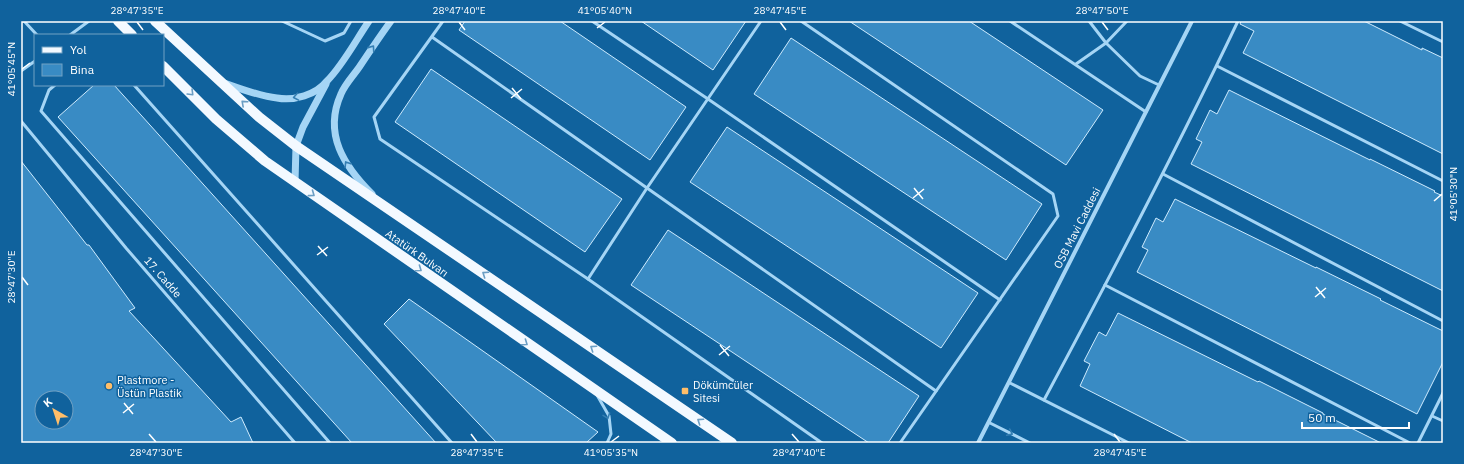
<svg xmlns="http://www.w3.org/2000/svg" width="1464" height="464" viewBox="0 0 1464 464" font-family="'IBM Plex Sans',sans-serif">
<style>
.building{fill:#398bc4;stroke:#ceebfe;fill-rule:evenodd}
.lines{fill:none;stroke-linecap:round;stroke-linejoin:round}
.service{stroke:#a5d5f5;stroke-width:3}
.minor{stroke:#a5d5f5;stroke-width:4}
.tertiary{stroke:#a5d5f5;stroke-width:7}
.primary{stroke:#f3f9ff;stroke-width:10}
.oneway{stroke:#357fb3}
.oneway2{stroke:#6b9ec4}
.ticks{fill:none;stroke:#fff;stroke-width:1.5}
.poi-dot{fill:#ffbe69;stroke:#10629d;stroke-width:1.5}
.labels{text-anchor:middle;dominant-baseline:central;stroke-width:3;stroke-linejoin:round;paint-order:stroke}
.street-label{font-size:11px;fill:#fff;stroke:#10629d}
.poi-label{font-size:11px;fill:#fff;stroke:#10629d;text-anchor:start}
.neatline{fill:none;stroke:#fff;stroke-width:1.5}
.ticks-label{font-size:10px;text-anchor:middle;fill:#fff}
</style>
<rect width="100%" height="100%" fill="#10629d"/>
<g class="building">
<path d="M465,21H560L686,107L650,160L459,30Z"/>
<path d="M641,21H746L713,70Z"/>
<path d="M849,21H969L1103,110L1066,165Z"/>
<path d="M1241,21H1364L1422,50V48L1443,58V154L1243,53L1254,31L1240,24Z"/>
<path d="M791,38L1042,204L1006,260L754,94Z"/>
<path d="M431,69L622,199L585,252L395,122Z"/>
<path d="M94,85H114L436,443H352L58,117Z"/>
<path d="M1229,90L1370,160V159L1435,191L1434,192L1443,196V291L1191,164L1202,142L1196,139L1210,110L1217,114Z"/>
<path d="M727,127L978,293L941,348L690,182Z"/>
<path d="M21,161L87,245H89L135,308L129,311L231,422L241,417L253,443H21ZM42,398H66V422H42Z"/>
<path d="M1175,199L1316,268V267L1381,299L1380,300L1443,331V362L1417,414L1137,272L1148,250L1142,247L1156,218L1163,222Z"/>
<path d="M668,230L919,396L888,443H869L631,285Z"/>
<path d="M409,299L598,432L586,443H497L384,324Z"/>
<path d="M1118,313L1258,382L1259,381L1323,413V414L1381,443H1192L1080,386L1090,364L1084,361L1099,332L1106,336Z"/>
</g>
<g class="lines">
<g class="service">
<path d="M24,21L37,35"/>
<path d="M282,21L325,41L344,33L351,21"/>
<path d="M443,21L374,117L380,139L588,279L822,443"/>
<path d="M592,21L708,99L1000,300"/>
<path d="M801,21L1053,194L1058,216L900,443"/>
<path d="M1010,21L1146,112"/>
<path d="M1089,21L1106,43L1140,76L1159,85"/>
<path d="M1400,21L1443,42"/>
<path d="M70,35L89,21"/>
<path d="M432,37L936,391"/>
<path d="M1076,64L1106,43L1127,21"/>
<path d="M1217,66L1443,181"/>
<path d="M21,71L35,61"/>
<path d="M55,85L49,90L41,111L330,443"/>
<path d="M134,85L452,443"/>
<path d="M21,121L126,248L295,443"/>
<path d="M1163,174L1443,321"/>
<path d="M588,279L647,188L761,21"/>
<path d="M1105,285L1410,443"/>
<path d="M1010,383L1129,443"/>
<path d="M597,395L609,416L611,434L607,443"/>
<path d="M1044,400C1111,275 1177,149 1238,21"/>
<path d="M1432,416L1443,421"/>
<path d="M990,423L1030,443"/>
<path d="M1418,443L1443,393"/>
</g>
<path class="minor" d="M978,443L1192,21"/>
<g class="tertiary">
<path d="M224,83C241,89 259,96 277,98C294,101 316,95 327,81C343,65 356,40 369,21"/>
<path d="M295,182L296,146L303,127L326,84"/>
<path d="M372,194C344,166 323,134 341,94C345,84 354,75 360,66C370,51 380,36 391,21"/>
</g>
<g class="primary">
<path d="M118,21L132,35"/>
<path d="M155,21L259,117L296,146L732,443"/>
<path d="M163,66L216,119L265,161L672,443"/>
</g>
</g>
<defs><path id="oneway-chevron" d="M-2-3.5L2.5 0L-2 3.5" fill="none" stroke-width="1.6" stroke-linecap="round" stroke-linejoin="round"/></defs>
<g class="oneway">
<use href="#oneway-chevron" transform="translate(372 48) rotate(-55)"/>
<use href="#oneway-chevron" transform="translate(296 97) rotate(170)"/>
<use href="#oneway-chevron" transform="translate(347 164) rotate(-122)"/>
<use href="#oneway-chevron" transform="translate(607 416) rotate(70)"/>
<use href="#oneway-chevron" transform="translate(1010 433) rotate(27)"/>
</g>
<g class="oneway2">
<use href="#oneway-chevron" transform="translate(191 93) rotate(45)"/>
<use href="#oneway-chevron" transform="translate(244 103) rotate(-138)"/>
<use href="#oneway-chevron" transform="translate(312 194) rotate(36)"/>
<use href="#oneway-chevron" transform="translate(419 269) rotate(35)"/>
<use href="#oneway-chevron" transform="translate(485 274) rotate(-146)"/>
<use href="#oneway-chevron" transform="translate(525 343) rotate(35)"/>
<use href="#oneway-chevron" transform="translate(593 348) rotate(-146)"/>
<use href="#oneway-chevron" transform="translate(700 421) rotate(-146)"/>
</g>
<path class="ticks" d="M137,22L143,30M459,22L465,30M780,22L786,30M1102,22L1108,30M597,28L605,22M22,69L30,63M512,88L521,99M511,98L522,89M914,188L923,199M913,198L924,189M1434,201L1442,194M318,246L327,256M317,255L328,247M22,277L28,285M1316,287L1325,298M1315,297L1326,288M720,345L729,356M719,355L730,346M124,403L133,414M123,413L134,404M149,434L156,442M471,434L477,442M792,434L799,442M1114,434L1120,442M611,442L619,436"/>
<g class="poi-dot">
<circle cx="109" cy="386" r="4"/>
<rect x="681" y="387" width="8" height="8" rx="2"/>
</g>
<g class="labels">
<g class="street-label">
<text transform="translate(1077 228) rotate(-63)">OSB Mavi Caddesi</text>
<text transform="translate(417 253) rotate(35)">Atatürk Bulvarı</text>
<text transform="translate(163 277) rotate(49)">17. Cadde</text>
</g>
<g class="poi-label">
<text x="117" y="380">Plastmore -<tspan x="117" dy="13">Üstün Plastik</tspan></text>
<text x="693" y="385">Dökümcüler<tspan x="693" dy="13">Sitesi</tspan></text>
</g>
</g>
<rect width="1464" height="464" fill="none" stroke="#10629d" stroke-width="44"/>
<rect x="34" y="34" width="130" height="52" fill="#10629d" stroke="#70a1c4"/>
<rect x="42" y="47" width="20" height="6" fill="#f3f9ff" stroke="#70a1c4"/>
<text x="70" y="54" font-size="12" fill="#ffffff">Yol</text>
<rect x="42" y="64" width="20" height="12" fill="#398bc4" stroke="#70a1c4"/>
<text x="70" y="74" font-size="12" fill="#ffffff">Bina</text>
<g transform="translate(54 410) rotate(321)"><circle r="19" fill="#10629d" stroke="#70a1c4"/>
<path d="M0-3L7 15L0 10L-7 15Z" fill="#ffbe69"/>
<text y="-6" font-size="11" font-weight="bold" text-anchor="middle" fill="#ffffff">K</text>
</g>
<path d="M1302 422v6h107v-6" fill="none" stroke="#ffffff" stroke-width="2"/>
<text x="1308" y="422" font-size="12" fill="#ffffff" stroke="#10629d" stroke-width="3" paint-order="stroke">50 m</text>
<rect x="22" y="22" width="1420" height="420" class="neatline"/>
<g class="ticks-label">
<text x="137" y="14">28°47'35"E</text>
<text x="459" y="14">28°47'40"E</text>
<text x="605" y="14">41°05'40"N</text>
<text x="780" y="14">28°47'45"E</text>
<text x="1102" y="14">28°47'50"E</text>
<text transform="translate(11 69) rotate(-90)" y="4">41°05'45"N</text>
<text transform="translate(1453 194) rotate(-90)" y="4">41°05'30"N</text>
<text transform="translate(11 277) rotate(-90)" y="4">28°47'30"E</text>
<text x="156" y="456">28°47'30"E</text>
<text x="477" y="456">28°47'35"E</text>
<text x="611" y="456">41°05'35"N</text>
<text x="799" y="456">28°47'40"E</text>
<text x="1120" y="456">28°47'45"E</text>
</g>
</svg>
